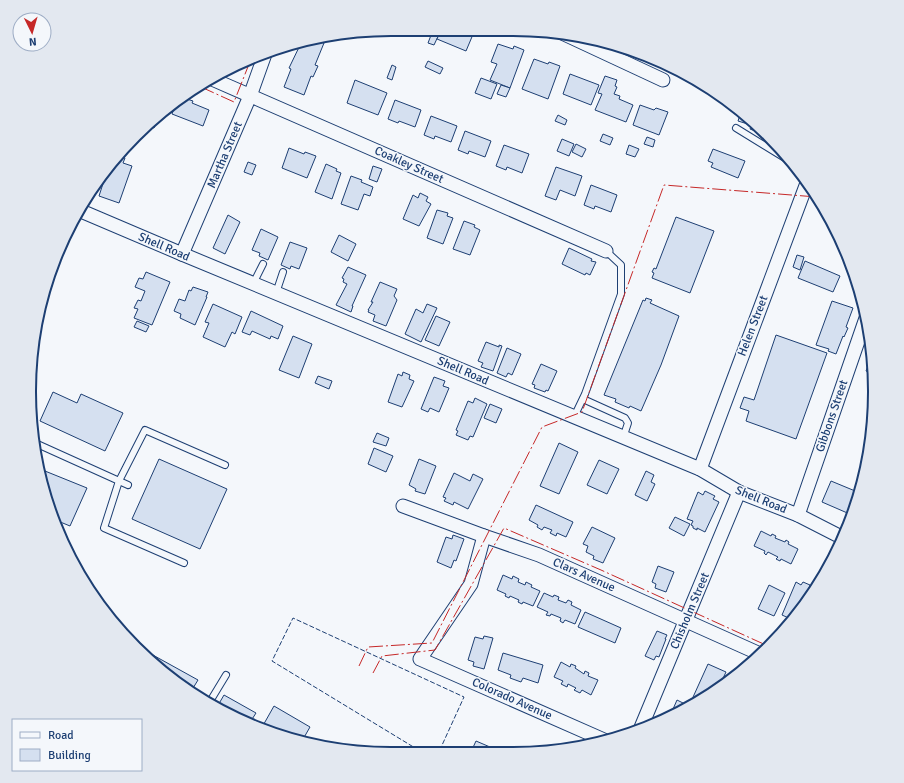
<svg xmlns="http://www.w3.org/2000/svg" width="904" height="783" viewBox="0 0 904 783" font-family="Signika,sans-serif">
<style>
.building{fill:#d5e0f0;stroke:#1d3f73}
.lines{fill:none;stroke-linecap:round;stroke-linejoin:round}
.lane-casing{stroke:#1d3f73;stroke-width:8}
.street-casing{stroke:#1d3f73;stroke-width:15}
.lane{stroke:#f4f7fb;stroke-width:6}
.street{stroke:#f4f7fb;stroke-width:13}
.fence{stroke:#1d3f73;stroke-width:1;stroke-dasharray:5 2;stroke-linecap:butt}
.power{stroke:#c62828;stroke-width:1;stroke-dasharray:14 3 2 3;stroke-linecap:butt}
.labels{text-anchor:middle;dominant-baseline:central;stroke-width:3;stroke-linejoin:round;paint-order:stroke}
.street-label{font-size:12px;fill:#1d3f73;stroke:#f4f7fb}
.rim{fill:none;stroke:#1d3f73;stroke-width:2}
</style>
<rect width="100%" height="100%" fill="#f4f7fb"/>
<g class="building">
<path d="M419,30H432L431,34Z"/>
<path d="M433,30H441L434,45L428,43Z"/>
<path d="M441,30H469L474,32L466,51L437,39Z"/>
<path d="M314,39L324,43L315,65L318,66L313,77L311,76L304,95L284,87L291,69L289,68L302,41Z"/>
<path d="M498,44L513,49L514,46L524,50L510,88L490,80L497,64L491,62Z"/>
<path d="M534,59L548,64L549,62L560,66L548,99L522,89Z"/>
<path d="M428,61L443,68L440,74L425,67Z"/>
<path d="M392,65L396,67L392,80L387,78Z"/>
<path d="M570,74L599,85L591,105L563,94Z"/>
<path d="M605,76L617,80L615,86L617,87L614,94L620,96L619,99L633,105L626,122L595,110L602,94L598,93Z"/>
<path d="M481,78L497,84L491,99L475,93Z"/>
<path d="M355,80L387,93L378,115L347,103Z"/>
<path d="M501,85L510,88L506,97L497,94Z"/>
<path d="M184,98L193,101L192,103L209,110L203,126L172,114L176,103Z"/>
<path d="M395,100L421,110L415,127L399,121L398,123L388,119Z"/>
<path d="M640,105L654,110L656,108L668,112L659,135L633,125Z"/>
<path d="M741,112L752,122L751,125L738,121Z"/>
<path d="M160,114L154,128L147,125L153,119Z"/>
<path d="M558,115L567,120L565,125L555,121Z"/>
<path d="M431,116L457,126L451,142L435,136L434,139L424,135Z"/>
<path d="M753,122L761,130L760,133L750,129Z"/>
<path d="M465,131L491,141L485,157L469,151L468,154L458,150Z"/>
<path d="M603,134L613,138L610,145L600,141Z"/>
<path d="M647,137L655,140L653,147L644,144Z"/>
<path d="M562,139L574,144L569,156L557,151Z"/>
<path d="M576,144L586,149L582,157L572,152Z"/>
<path d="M504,145L529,154L522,173L507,167L506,170L496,166Z"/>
<path d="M629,145L639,149L635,157L626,154Z"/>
<path d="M289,148L304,154L305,152L316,156L307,178L282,168Z"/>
<path d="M713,149L745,161L738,178L711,167L713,163L708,161Z"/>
<path d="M118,155L125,158L123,163L132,166L119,203L99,196L109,165Z"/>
<path d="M248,162L256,165L252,175L244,172Z"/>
<path d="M326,164L337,169L336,171L341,173L332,199L315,192Z"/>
<path d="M373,166L382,169L377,182L369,179Z"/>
<path d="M556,167L582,176L575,196L560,190L556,200L545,196Z"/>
<path d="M351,176L362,180L361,182L373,187L370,196L364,194L358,210L341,204Z"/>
<path d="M591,185L617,195L611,212L595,206L594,209L584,205Z"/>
<path d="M420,193L428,197L426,201L431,204L419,226L403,219L413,195L418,198Z"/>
<path d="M437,210L448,213L447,216L453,218L443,244L427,238Z"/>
<path d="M228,215L240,222L225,254L213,248Z"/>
<path d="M676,217L714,231L690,293L652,278L654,273L652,272L654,268L656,269Z"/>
<path d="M464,221L475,225L474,227L480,230L470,255L453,249Z"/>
<path d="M261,229L278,237L268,260L259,256L260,253L252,250Z"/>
<path d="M339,235L356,244L348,261L331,252Z"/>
<path d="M290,242L307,248L299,269L291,266L290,269L281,265Z"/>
<path d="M569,248L592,259L591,261L596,262L590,275L586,273L585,275L562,264Z"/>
<path d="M797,255L804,257L800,270L793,267Z"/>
<path d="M805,261L840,276L833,292L798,278Z"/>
<path d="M348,267L366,275L352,306H353L351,312L336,305L347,284L343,282L344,279L342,278Z"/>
<path d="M146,272L170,282L152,325L134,318L138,309L134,308L138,300L141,301L145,291L135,287L139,278L143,279Z"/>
<path d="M380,282L397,289L394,296L397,300L386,326L373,321L375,315L368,312L369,310H368L373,302H371Z"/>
<path d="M193,287L208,292L206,297H207L195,325L180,318L181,314L174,311L179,299L185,301L189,290L191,291Z"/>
<path d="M646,298L652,300L650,303L679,316L661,365L641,411L630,406L629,408L615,402L616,399L604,395L643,300L645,301Z"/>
<path d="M832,301L853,308L846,327L848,328L844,337L843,336L836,354L828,351L829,349L816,345Z"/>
<path d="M213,304L242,317L235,334L232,332L225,347L203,337L209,323L205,322Z"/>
<path d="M427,304L437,308L421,342L405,334L416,309L423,313Z"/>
<path d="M251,311L283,326L278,339L271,336L270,339L252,331L250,335L242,332Z"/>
<path d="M436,316L450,322L439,346L425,340Z"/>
<path d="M137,321L149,326L146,332L134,327Z"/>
<path d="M776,335L827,353L796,439L746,421L749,411L740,408L744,397L754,400Z"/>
<path d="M293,336L312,344L299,378L279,370Z"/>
<path d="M486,342L499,347V345L502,346L493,371L481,367L483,363L478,361Z"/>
<path d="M507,348L521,354L512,375L508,373L506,377L497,373Z"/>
<path d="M872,355L873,374L866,371Z"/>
<path d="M541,364L557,371L548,391L546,390L545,392L534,388L535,385L532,384Z"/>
<path d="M403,372L410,375L409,379L414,381L402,407L388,402L398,374L402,376Z"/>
<path d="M318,376L332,381L329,389L315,383Z"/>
<path d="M434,377L445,381L443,386L449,388L439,412L430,408L428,412L421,409Z"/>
<path d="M53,392L77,403L81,394L123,413L105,451L40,421Z"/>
<path d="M475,398L487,404L473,437L470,436L468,440L456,435L458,431L456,430L468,401L473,403Z"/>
<path d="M490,404L502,409L496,423L484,418Z"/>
<path d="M377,433L389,438L386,446L373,442Z"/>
<path d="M559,443L578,452L559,494L540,486Z"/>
<path d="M374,448L393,456L386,472L368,464Z"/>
<path d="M159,459L227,489L200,549L132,519Z"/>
<path d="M419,459L436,466L425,494L415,491L416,489L409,485Z"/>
<path d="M599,460L619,469L607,494L587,485Z"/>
<path d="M40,469L87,488L70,526L53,519L48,508Z"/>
<path d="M646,471L654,475L651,482L655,484L647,501L635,495Z"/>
<path d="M454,473L470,481L473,474L483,479L468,509L454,502L453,505L444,501L446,498L443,497Z"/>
<path d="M831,481L860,493L852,515L822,502Z"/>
<path d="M705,491L715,496L713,499L719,502L705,532L697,528V530L693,528V526L691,525L693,521L687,519L698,492L703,495Z"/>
<path d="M536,505L573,522L566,537L557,533L556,536L550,533L552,530L544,527L542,530L537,527L538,525L529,520Z"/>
<path d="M675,517L690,524L684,536L669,528Z"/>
<path d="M592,527L615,538L603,563L593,559L594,556L586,552L588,546L583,544Z"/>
<path d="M761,531L771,536L772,534L776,536L775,538L785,542L786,540L789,542L788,544L798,549L791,564L781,559L780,561L776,559L778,557L768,552L766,555L764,553L765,551L754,546Z"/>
<path d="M453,535L464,539L456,561L454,560L451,568L437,562L446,537L452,539Z"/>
<path d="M658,566L674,572L666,592L655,588L656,584L652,582Z"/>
<path d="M503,575L512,579L513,576L519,579L518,582L525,585L526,582L532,585L531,587L540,591L533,606L523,602L522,604L518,602L519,600L510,596L509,598L505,596L506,594L497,590Z"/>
<path d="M796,582L801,585L803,582L810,585L809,588L814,590L800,612L793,620L782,615Z"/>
<path d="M769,585L785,593L774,616L758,609Z"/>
<path d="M544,593L553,597L554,595L559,597L558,600L566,603L568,600L572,602L571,605L581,610L575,624L565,620L563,623L560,621L561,618L551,614L550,616L546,615L548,612L537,607Z"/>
<path d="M585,612L621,628L615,643L578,627Z"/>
<path d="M657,631L667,635L665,639H666L659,657L656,656L654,660L645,656Z"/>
<path d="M484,636L493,638L484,669L473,666L474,662L468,660L475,637L483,639Z"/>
<path d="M133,644L198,680L190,693L135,648Z"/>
<path d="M503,653L543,665L538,683L523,678L521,682L510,678L511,675L498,670Z"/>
<path d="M561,662L570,667L571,664L576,666L575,668L584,674L585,671L589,673L588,676L598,680L591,695L582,690L580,693L574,690L576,688L568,684L567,687L561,684L563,681L554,677Z"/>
<path d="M708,664L726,672L719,687L694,706L670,716L677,700L689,706Z"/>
<path d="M224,695L256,713L249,724L217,707Z"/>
<path d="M274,706L310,727L302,741L261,729Z"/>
<path d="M476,741L490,747L487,753L470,754Z"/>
</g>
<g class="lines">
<defs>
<g id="lane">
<path d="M736,128L793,163"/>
<path d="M253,284L263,264"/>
<path d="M276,293L283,272"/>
<path d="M583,399L625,418L628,423L623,438"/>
<path d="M574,417L585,394L621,294V265L606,251"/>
<path d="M35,443L128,485"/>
<path d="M184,563L104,528L119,481L145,430L225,465"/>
<path d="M209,703L226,675"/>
</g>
<g id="street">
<path d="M560,32L663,80"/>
<path d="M212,79L606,251"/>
<path d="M81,211L182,254L700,469L739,492L798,515L843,538"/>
<path d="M182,254L250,96L265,54"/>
<path d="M700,469L807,183"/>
<path d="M403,506L484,536L539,555L760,654"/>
<path d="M798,515L866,318"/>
<path d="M484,536L471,584L420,659L604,740"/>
<path d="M640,730L739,492"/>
</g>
</defs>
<use href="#lane" class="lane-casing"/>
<use href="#street" class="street-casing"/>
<use href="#lane" class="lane"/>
<use href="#street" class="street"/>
<path class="fence" d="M425,754L272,661L293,618L464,697L438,754"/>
<g class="power">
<path d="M201,87L234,102L251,59"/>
<path d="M359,666L368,647L432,643L542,427L582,412L664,185L817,197"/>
<path d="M373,673L382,656L435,650L504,528L601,570L768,646"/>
</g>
</g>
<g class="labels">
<g class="street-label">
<text transform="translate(225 155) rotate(-67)">Martha Street</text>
<text transform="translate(409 165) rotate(24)">Coakley Street</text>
<text transform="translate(164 247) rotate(23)">Shell Road</text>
<text transform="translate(753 326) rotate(-69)">Helen Street</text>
<text transform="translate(463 371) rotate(23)">Shell Road</text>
<text transform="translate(832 416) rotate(-71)">Gibbons Street</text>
<text transform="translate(761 500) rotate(22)">Shell Road</text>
<text transform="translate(584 575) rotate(24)">Clars Avenue</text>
<text transform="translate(690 611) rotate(-67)">Chisholm Street</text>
<text transform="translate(512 699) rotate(24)">Colorado Avenue</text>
</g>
</g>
<path d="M0 0H904V783H0ZM391 36H513A355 355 0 0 1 868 391V392A355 355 0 0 1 513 747H391A355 355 0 0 1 36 392V391A355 355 0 0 1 391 36Z" fill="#e3e8f0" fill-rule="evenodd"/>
<path class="rim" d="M391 36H513A355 355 0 0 1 868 391V392A355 355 0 0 1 513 747H391A355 355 0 0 1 36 392V391A355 355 0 0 1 391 36Z"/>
<rect x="12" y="719" width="130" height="52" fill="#f4f7fb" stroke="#9eadc5"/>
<rect x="20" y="732" width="20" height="6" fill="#f4f7fb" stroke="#9eadc5"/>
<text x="48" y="739" font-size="12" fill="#1d3f73">Road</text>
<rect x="20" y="749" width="20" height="12" fill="#d5e0f0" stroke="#9eadc5"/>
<text x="48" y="759" font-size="12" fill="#1d3f73">Building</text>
<g transform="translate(32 32) rotate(175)"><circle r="19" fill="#f4f7fb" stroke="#9eadc5"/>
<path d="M0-3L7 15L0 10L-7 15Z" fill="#c62828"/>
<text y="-6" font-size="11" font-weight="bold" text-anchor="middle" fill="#1d3f73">N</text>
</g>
</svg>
